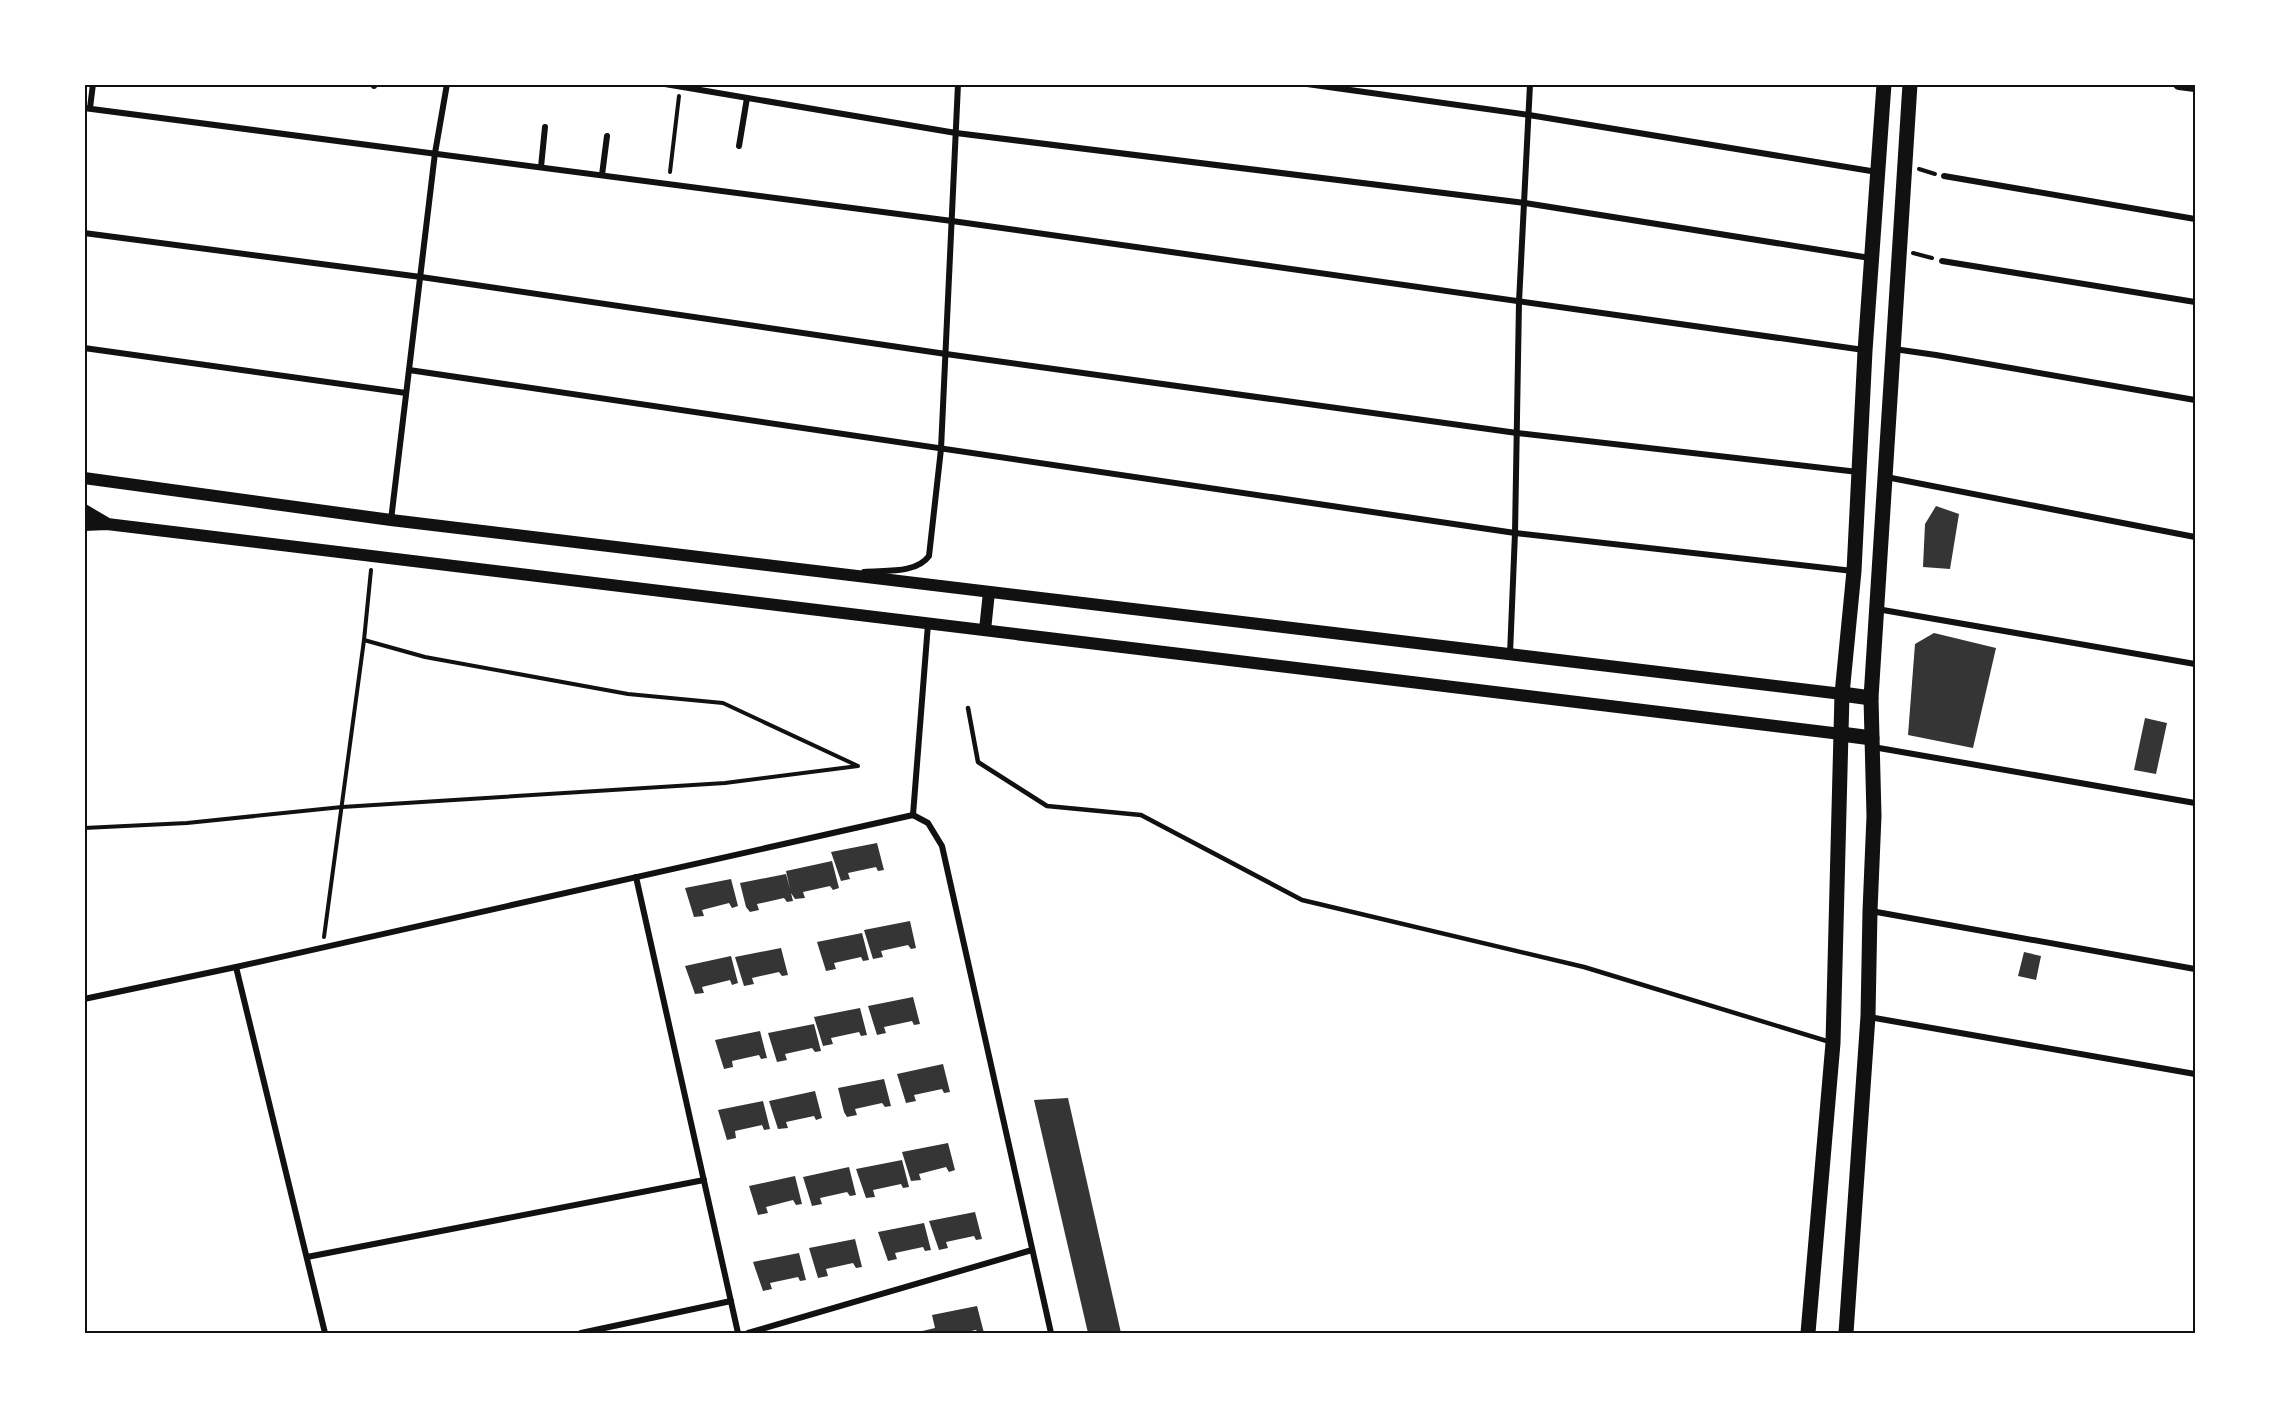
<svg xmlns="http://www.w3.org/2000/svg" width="2279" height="1417" viewBox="0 0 2279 1417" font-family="'Space Grotesk',sans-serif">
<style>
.building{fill:#353535}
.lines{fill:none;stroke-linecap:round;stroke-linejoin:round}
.path{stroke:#111;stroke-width:4}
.service{stroke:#111;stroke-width:4.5}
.minor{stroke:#111;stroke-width:6}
.secondary{stroke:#111;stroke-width:12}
.primary{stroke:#111;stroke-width:15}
.neatline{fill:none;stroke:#111;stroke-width:2}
</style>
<rect width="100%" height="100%" fill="#fff"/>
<g class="building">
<path d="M1936,506L1959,514L1950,569L1923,567L1925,524Z"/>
<path d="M1934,633L1996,648L1973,748L1908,735L1915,644Z"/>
<path d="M2145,718L2167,723L2156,774L2134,770Z"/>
<path d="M877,843L884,870L878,871L876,867L848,873L850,879L841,881L831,852Z"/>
<path d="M832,861L839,888L833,890L830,886L803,892L805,898L795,899L791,893L793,901L787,902L784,898L757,904L759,910L750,912L746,907L740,883L786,874L790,889L786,871Z"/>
<path d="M731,879L738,906L732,908L729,903L702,910L704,916L694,917L685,888Z"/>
<path d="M910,921L916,948L911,949L908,945L881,951L883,957L873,959L864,930Z"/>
<path d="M862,933L869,960L863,961L861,957L834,963L836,969L826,971L817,942Z"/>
<path d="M781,948L788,975L782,976L779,972L752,978L754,984L744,986L735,957Z"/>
<path d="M2024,952L2041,956L2036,980L2018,976Z"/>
<path d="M731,956L738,983L732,985L730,980L702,987L704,993L695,994L685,966Z"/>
<path d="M913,997L920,1024L914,1025L912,1021L884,1027L886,1033L877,1035L868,1006Z"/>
<path d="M860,1008L867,1035L861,1036L859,1032L831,1038L833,1044L823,1046L814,1017Z"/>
<path d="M814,1024L821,1051L815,1052L812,1048L785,1054L787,1060L777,1062L768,1033Z"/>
<path d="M760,1031L767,1058L761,1059L759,1055L732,1061L733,1067L724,1069L715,1040Z"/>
<path d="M943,1064L950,1092L944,1093L942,1089L914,1095L916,1101L906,1103L897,1074Z"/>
<path d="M884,1079L891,1106L885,1107L882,1103L855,1109L857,1115L847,1117L844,1112L838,1088Z"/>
<path d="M815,1091L822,1118L816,1120L814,1116L786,1122L788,1128L778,1129L769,1101Z"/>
<path d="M1068,1098L1121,1333H1088L1034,1100Z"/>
<path d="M763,1101L770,1129L764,1130L762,1125L735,1131L736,1138L727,1140L718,1110Z"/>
<path d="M948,1143L955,1170L949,1172L946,1167L919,1174L921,1180L911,1181L902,1152Z"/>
<path d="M902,1160L909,1187L903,1188L901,1184L873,1190L875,1197L866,1198L856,1169Z"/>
<path d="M849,1167L856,1195L850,1196L847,1192L820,1198L822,1204L812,1206L803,1177Z"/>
<path d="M795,1176L802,1204L796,1205L793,1200L766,1207L768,1213L758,1215L749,1186Z"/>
<path d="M975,1212L982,1239L976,1240L974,1236L946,1242L948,1248L939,1250L929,1221Z"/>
<path d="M924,1223L931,1250L925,1251L923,1247L895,1253L897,1259L888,1261L878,1232Z"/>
<path d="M855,1239L862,1267L856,1268L853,1263L826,1269L828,1276L818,1278L809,1248Z"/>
<path d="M799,1253L806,1280L800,1281L798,1277L770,1283L772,1289L763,1291L753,1262Z"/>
<path d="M977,1306L984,1333H978L976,1330L961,1333H914L935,1328L932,1315Z"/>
</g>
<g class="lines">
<g class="path">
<path d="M1919,169L1935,174"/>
<path d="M670,172L679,96"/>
<path d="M1913,253L1932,258"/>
<path d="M84,828L187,823L342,807L725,783L858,766L723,703L628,694L425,657L364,640L371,570"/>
<path d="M324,937L364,640"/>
</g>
<path class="service" d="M968,708L978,762L1047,806L1141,815L1302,900L1584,967L1830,1042"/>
<g class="minor">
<path d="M665,84L956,133L1525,203L1870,258"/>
<path d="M1307,84L1529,115L1877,172"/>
<path d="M374,86V84"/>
<path d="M84,108L952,221L1864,350"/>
<path d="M90,108L93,84"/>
<path d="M739,146L747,98"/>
<path d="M541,167L545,127"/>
<path d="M602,175L607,136"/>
<path d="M1944,176L2195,219"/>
<path d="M84,233L421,277L946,354L1517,433L1858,472"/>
<path d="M1942,261L2195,302"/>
<path d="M84,348L406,393"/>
<path d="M1894,349L1936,355L2195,400"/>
<path d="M409,370L1515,533L1853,571"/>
<path d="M1886,477L2195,537"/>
<path d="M391,520L435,153L447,84"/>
<path d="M864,572C885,570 916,574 929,556L941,449L958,84"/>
<path d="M1877,609L2195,664"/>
<path d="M1510,654L1515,533L1519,302L1530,84"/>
<path d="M1873,747L2195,803"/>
<path d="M913,815L928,624"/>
<path d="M636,877L738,1333"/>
<path d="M1871,911L2195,969"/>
<path d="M236,967L325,1333"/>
<path d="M84,999L236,967L913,815L928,823L942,846L1051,1333"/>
<path d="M1869,1017L2195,1074"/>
<path d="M307,1257L704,1180"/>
<path d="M581,1333L731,1301"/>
<path d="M748,1333L1032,1250"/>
</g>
<g class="secondary">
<path d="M2179,84L2195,86"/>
<path d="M84,478L391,520L1842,694"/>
<path d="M84,510L106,523"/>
<path d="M84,525L107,524L1841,734"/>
<path d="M985,630L989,592"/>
</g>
<g class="primary">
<path d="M1842,694L1871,698"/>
<path d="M1841,734L1872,738"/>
<path d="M1808,1333L1833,1043L1842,694L1854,571L1865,351L1884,84"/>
<path d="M1846,1333L1868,1016L1870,911L1874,816L1871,698L1910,84"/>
</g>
</g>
<rect width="2279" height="1417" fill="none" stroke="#ffffff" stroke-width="171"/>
<rect x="86" y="86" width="2108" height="1246" class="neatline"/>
</svg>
